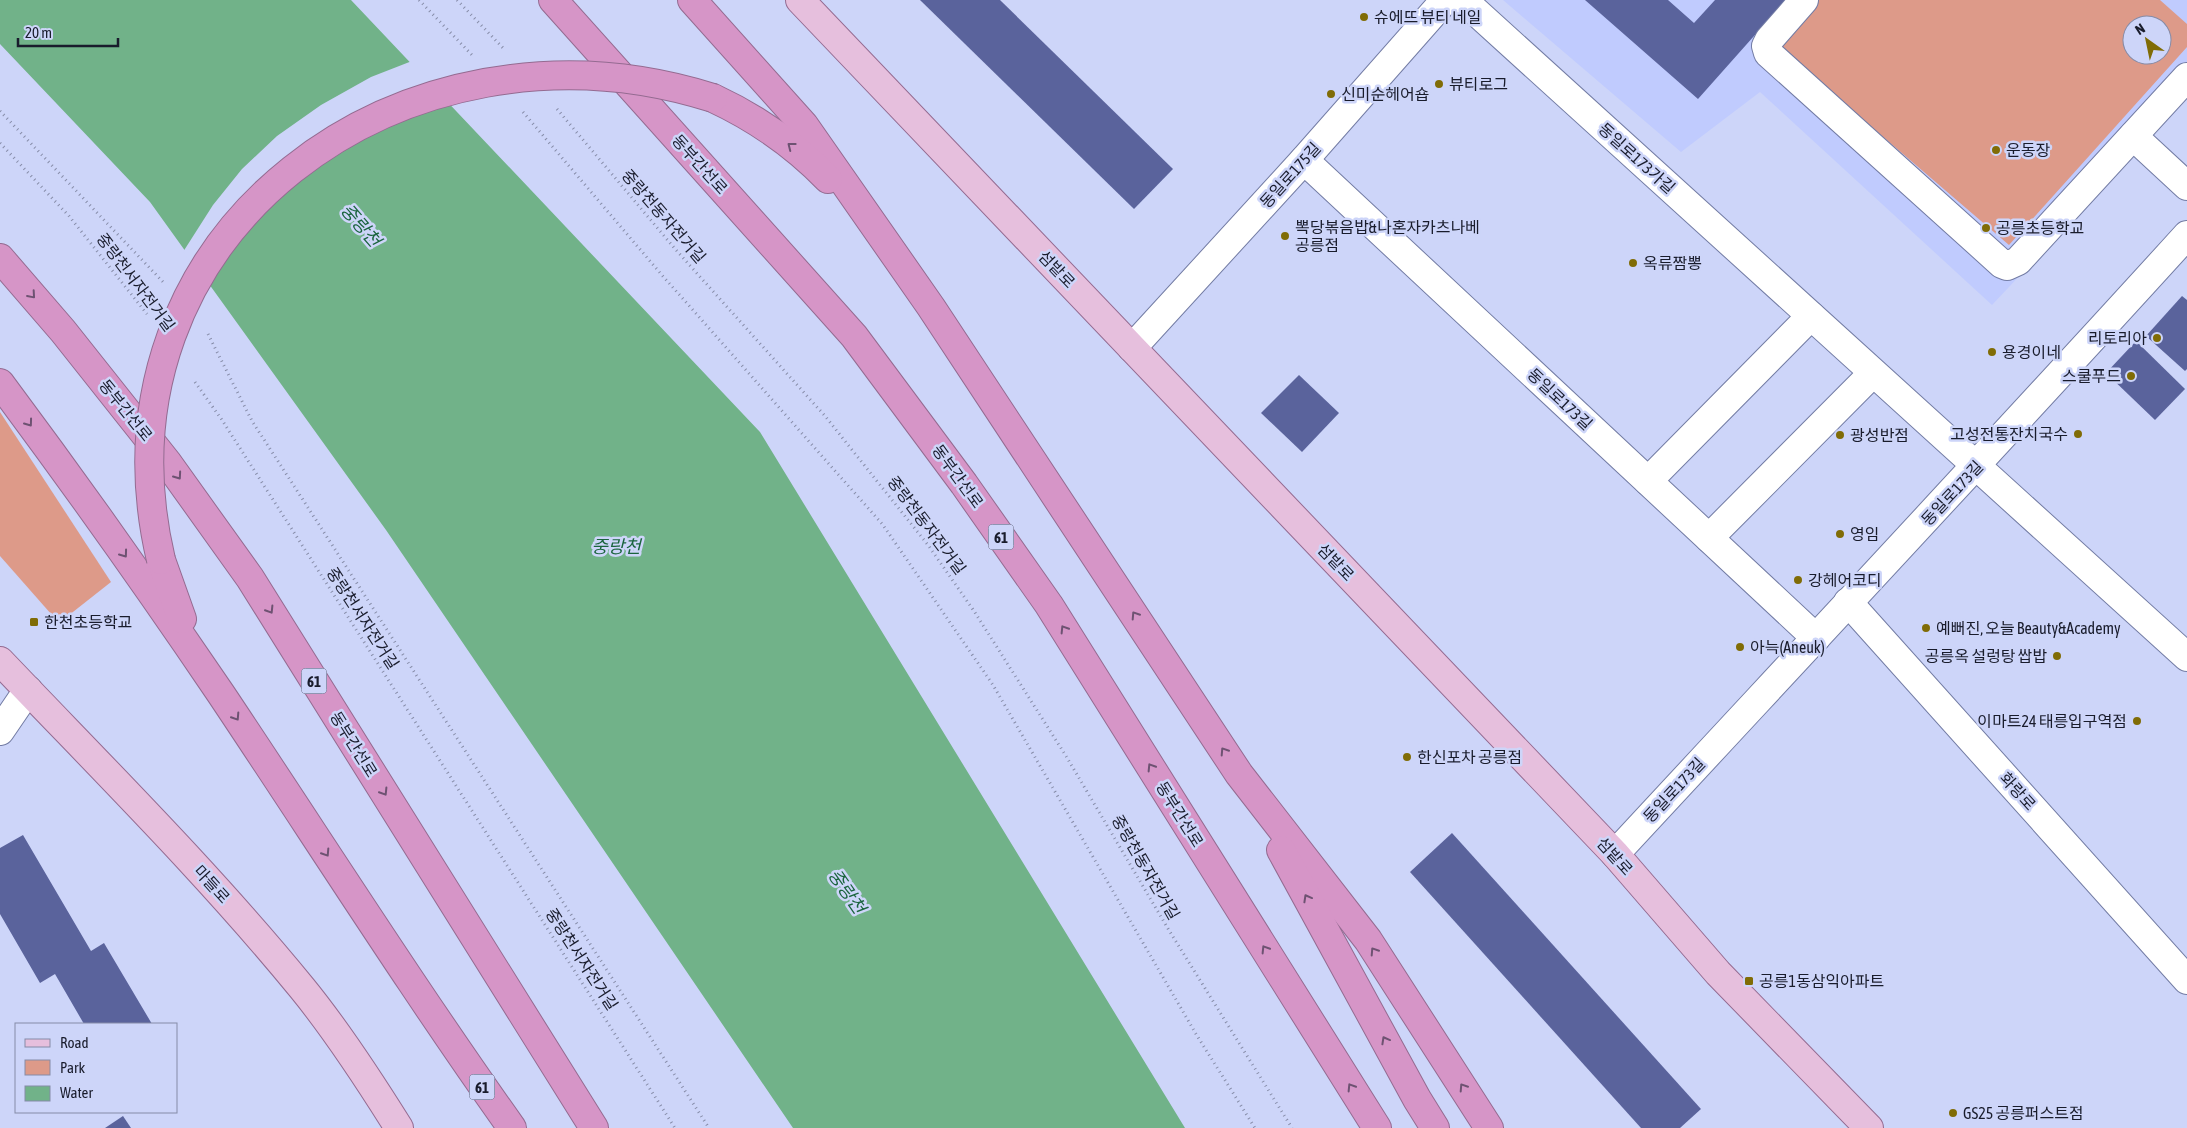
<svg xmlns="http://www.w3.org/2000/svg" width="2187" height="1128" viewBox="0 0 2187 1128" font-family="'Asap Condensed','Noto Sans KR',sans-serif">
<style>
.built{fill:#c0cbfe;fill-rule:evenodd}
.green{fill:#dd9a89;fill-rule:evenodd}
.water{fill:#71b289}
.pier{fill:#cdd5f9}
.building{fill:#5a639c}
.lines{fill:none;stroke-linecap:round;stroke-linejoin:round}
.minor-casing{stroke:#737ca4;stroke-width:30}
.major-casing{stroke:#946b91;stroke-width:30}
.highway-casing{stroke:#946b91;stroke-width:30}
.path{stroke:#878da9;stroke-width:3;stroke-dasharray:1 4;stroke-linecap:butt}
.minor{stroke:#fff;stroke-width:28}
.major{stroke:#e6bfdd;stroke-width:28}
.highway{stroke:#d695c7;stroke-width:28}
.highway-bridge-casing{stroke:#946b91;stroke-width:30;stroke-linecap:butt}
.highway-bridge{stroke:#d695c7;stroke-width:28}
.oneway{stroke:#6e5272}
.poi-dot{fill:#806c06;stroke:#cdd5f9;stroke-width:2}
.labels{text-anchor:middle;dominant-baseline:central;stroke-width:5;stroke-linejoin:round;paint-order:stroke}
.shield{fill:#cdd5f9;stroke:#4f546a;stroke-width:1}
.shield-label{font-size:15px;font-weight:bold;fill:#191c2c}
.poi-label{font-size:16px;fill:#191c2c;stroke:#cdd5f9;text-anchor:start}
.street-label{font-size:16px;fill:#191c2c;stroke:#cdd5f9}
.water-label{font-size:18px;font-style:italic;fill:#1a643d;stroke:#cdd5f9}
</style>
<rect width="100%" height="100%" fill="#cdd5f9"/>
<path class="built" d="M1503,0H2187V98L1992,305L1760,92L1681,152ZM2132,25H2162V55H2132Z"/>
<g class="green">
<path d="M1818,0H2160L2187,24V47L2009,245L1777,46ZM2132,25H2162V55H2132Z"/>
<path d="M0,412L111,582L59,623L0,556Z"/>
</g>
<path class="water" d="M0,0H351L760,432L1185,1128H793L386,530L150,202L0,44Z"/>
<path class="pier" d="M412,61L441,91L276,187L208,287L183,252L213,205L242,169L277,136L321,105L371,77Z"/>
<g class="building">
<path d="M920,0H1000L1173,169L1134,209Z"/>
<path d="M1585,0H1668L1694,23L1715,0H1786L1698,99Z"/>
<path d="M2182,296L2187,300V369L2185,371L2146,336Z"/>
<path d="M2136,341L2185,389L2155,420L2106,373Z"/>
<path d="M1299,375L1339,413L1302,452L1261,413Z"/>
<path d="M1452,833L1701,1109L1680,1128H1641L1410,872Z"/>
<path d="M23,835L91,951L104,943L152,1024H84L55,974L40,983L0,914V848Z"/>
<path d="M123,1116L131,1128H105Z"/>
</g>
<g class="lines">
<defs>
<g id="minor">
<path d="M1463,0L2187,657"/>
<path d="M1804,0L1769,40L1766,46L1768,53L2002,264L2007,266L2018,261L2187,77"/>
<path d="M2133,136L2187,186"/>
<path d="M1304,160L1816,638"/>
<path d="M1132,348L1304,160L1445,0"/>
<path d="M1648,481L1811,316"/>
<path d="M1709,538L1873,373"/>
<path d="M1848,602L2187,980"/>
<path d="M0,731L28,690"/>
<path d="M1615,854C1806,648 1998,443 2187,235"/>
</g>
<g id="major">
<path d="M800,0L1615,854L1718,973L1869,1128"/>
<path d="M0,661C102,768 208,873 302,988C338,1032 369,1080 399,1128"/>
</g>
<g id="highway">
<path d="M553,0L854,336L964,484L1049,605L1377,1128"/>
<path d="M692,0L804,125L931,307L1239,774L1368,940L1489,1128"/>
<path d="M713,98C756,118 795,145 828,179"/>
<path d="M0,258L63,331L167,462L250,578L594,1128"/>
<path d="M0,383C76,485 150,589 221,694C318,839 411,986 512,1128"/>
<path d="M161,560L182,619"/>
<path d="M1281,850L1417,1099L1435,1128"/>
</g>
</defs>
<use href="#minor" class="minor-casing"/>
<use href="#major" class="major-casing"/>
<use href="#highway" class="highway-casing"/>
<g class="path">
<path d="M419,0L472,55"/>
<path d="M457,0L505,50"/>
<path d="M557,109L676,250L825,416L928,545L974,611L1066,756L1170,932L1292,1128"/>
<path d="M0,111L165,284"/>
<path d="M523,112L661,274L883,525L993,685L1196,1034L1255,1128"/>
<path d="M0,143L69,216L147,314"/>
<path d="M208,334L252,421L709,1128"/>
<path d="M195,382L222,420L675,1128"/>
</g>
<use href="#minor" class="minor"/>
<use href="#major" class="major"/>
<use href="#highway" class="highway"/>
<defs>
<path id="highway-bridge" d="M161,560C84,233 404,0 713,98"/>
</defs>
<use href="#highway-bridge" class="highway-bridge-casing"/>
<use href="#highway-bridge" class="highway-bridge"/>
</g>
<defs><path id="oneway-chevron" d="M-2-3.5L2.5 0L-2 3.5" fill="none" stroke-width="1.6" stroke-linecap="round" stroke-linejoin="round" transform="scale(1.25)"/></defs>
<g class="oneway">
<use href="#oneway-chevron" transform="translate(791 146) rotate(-142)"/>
<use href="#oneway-chevron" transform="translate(32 295) rotate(49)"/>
<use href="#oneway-chevron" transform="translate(29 423) rotate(54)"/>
<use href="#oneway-chevron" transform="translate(178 476) rotate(55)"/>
<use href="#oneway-chevron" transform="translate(124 554) rotate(54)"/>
<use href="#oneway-chevron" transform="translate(270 610) rotate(58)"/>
<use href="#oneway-chevron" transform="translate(1135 615) rotate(-123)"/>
<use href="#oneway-chevron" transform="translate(1064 629) rotate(-122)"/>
<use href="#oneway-chevron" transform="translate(236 717) rotate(57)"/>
<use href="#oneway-chevron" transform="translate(1224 751) rotate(-123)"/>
<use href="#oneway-chevron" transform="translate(1151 767) rotate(-122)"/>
<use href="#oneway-chevron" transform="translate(384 792) rotate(58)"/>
<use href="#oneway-chevron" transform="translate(326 853) rotate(57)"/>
<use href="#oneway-chevron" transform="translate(1307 898) rotate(-119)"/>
<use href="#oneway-chevron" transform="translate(1265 949) rotate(-122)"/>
<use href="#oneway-chevron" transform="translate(1374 951) rotate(-123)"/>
<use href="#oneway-chevron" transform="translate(1385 1040) rotate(-119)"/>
<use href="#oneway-chevron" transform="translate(1351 1087) rotate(-122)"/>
<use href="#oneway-chevron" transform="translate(1463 1087) rotate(-123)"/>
</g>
<g class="poi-dot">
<circle cx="1364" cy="17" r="5"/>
<circle cx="1439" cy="84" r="5"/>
<circle cx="1331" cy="94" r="5"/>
<circle cx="1996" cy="150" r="5"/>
<circle cx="1986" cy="228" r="5"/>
<circle cx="1285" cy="236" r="5"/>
<circle cx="1633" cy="263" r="5"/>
<circle cx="2157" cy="338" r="5"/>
<circle cx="1992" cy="352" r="5"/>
<circle cx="2131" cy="376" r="5"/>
<circle cx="2078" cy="434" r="5"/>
<circle cx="1840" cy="435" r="5"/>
<circle cx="1840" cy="534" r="5"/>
<circle cx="1798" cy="580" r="5"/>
<rect x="29" y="617" width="10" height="10" rx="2.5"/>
<circle cx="1926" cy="628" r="5"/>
<circle cx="1740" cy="647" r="5"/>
<circle cx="2057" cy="656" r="5"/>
<circle cx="2137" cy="721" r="5"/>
<circle cx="1407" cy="757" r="5"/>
<rect x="1744" y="976" width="10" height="10" rx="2.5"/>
<circle cx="1953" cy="1113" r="5"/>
</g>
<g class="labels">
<g class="shield">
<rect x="988.5" y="524.5" width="25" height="25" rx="4"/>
<rect x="301.5" y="668.5" width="25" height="25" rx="4"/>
<rect x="469.5" y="1074.5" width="25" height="25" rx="4"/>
</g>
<g class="shield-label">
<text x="1001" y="537">61</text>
<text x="314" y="681">61</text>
<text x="482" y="1087">61</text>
</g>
<g class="poi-label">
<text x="1374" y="17">슈에뜨 뷰티 네일</text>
<text x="1449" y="84">뷰티로그</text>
<text x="1341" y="94">신미순헤어숍</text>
<text x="2006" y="150">운동장</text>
<text x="1295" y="227">뽁당볶음밥&amp;나혼자카츠나베<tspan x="1295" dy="18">공릉점</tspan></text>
<text x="1996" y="228">공릉초등학교</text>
<text x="1643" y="263">옥류짬뽕</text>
<text x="2147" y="338" text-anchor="end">리토리아</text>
<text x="2002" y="352">용경이네</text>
<text x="2121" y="376" text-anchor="end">스쿨푸드</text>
<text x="2068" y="434" text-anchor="end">고성전통잔치국수</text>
<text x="1850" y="435">광성반점</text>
<text x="1850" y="534">영임</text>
<text x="1808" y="580">강헤어코디</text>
<text x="44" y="622">한천초등학교</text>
<text x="1936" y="628">예뻐진, 오늘 Beauty&amp;Academy</text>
<text x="1750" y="647">아늑(Aneuk)</text>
<text x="2047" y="656" text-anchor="end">공릉옥 설렁탕 쌉밥</text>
<text x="2127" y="721" text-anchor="end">이마트24 태릉입구역점</text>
<text x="1417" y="757">한신포차 공릉점</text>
<text x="1759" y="981">공릉1동삼익아파트</text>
<text x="1963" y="1113">GS25 공릉퍼스트점</text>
</g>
<g class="street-label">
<text transform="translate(1637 158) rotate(42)">동일로173가길</text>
<text transform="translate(700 164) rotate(48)">동부간선로</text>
<text transform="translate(1290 175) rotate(-48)">동일로175길</text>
<text transform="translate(664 216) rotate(49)">중랑천동자전거길</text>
<text transform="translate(1057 269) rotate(46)">섬밭로</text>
<text transform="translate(136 282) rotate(53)">중랑천서자전거길</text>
<text transform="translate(1560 399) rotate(43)">동일로173길</text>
<text transform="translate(126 410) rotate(51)">동부간선로</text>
<text transform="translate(958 476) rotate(54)">동부간선로</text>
<text transform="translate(1952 493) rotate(-47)">동일로173길</text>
<text transform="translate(927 525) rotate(53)">중랑천동자전거길</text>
<text transform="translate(1336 562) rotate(46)">섬밭로</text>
<text transform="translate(363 618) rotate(57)">중랑천서자전거길</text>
<text transform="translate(354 744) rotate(58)">동부간선로</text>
<text transform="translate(1674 790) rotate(-47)">동일로173길</text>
<text transform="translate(2018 791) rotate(48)">화랑로</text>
<text transform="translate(1180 814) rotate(58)">동부간선로</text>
<text transform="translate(1615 856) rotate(48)">섬밭로</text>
<text transform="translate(1146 867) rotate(60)">중랑천동자전거길</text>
<text transform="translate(212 884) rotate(48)">마들로</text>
<text transform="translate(582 959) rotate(57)">중랑천서자전거길</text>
</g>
<g class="water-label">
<text transform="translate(361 225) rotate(49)">중랑천</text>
<text x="616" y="546">중랑천</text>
<text transform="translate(847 891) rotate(55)">중랑천</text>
</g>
</g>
<rect x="15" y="1023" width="162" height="90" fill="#cdd5f9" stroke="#858ba7"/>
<rect x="25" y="1039" width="25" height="8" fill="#e6bfdd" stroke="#858ba7"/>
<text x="60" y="1048" font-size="15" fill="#191c2c">Road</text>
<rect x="25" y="1060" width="25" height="15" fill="#dd9a89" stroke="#858ba7"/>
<text x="60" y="1073" font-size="15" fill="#191c2c">Park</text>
<rect x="25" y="1086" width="25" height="15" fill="#71b289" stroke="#858ba7"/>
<text x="60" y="1098" font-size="15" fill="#191c2c">Water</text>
<g transform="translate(2147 40) rotate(327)"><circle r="24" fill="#cdd5f9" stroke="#858ba7"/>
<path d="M0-4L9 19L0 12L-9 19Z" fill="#806c06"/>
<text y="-8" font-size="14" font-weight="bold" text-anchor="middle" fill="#191c2c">N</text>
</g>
<path d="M18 38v8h100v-8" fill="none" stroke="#191c2c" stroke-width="2.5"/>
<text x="25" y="38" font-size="15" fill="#191c2c" stroke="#cdd5f9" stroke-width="4" paint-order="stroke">20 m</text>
</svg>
